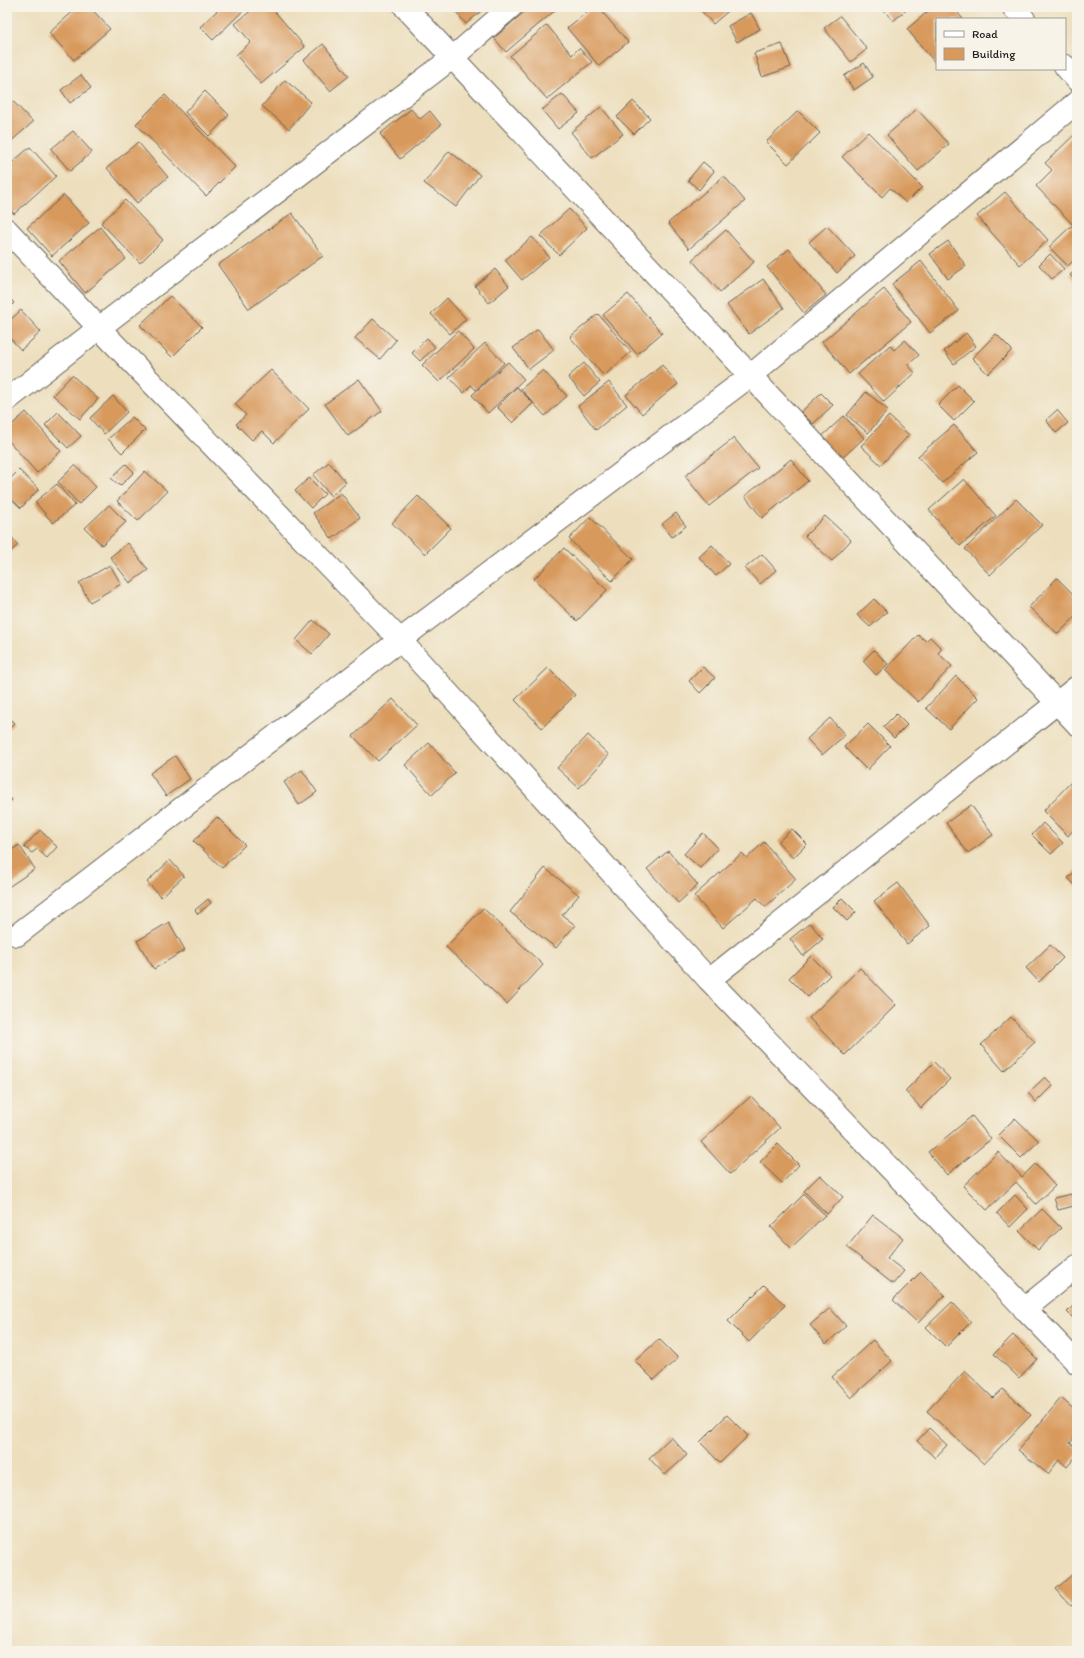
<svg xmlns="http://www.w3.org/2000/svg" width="1084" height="1658" viewBox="0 0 1084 1658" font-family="Itim,sans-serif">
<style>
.building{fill:#d8995b}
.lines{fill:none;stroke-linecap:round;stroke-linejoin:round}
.street-casing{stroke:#656055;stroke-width:24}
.secondary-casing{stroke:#656055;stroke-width:24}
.street{stroke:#fff;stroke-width:22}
.secondary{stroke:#fff;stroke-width:22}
</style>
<rect width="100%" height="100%" fill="#f7f3e8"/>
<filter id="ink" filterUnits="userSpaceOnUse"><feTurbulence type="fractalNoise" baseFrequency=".025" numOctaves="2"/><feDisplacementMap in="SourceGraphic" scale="8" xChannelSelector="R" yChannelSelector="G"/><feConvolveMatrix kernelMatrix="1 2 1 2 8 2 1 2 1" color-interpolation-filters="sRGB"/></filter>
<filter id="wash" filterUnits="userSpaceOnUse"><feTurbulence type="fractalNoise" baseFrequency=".012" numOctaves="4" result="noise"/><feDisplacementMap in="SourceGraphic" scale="16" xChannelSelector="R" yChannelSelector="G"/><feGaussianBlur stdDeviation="0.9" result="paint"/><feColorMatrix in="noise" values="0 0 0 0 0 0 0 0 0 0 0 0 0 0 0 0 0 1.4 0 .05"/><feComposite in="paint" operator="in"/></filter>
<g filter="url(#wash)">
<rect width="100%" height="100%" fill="#eddfbe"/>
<g id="blocks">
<g class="building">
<path d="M78,7H90L110,29L74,60L49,33Z"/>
<path d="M221,7H247L213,40L200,27Z"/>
<path d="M255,7H271L305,47L261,84L236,55L251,42L235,24Z"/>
<path d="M452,7H486L466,24Z"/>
<path d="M530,7H559L506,52L494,38Z"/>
<path d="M593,7H598L628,42L599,66L567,28Z"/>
<path d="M698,7H733L713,24Z"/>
<path d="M881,7H910L893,21Z"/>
<path d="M933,7H953L963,19H937V65L907,29Z"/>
<path d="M751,13L760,29L737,42L728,26Z"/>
<path d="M840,16L867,49L851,62L824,28Z"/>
<path d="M547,25L572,55L579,48L592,62L547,99L510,56Z"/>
<path d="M323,44L349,76L330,91L304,60Z"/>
<path d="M782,44L791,67L762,77L754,53Z"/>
<path d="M864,63L873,77L854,90L844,76Z"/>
<path d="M81,75L91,88L70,103L61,90Z"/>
<path d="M285,80L311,102L289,129L262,106Z"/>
<path d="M205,91L229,115L209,136L185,112Z"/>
<path d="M562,94L579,113L558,129L542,110Z"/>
<path d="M7,95L33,122L7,145Z"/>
<path d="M165,95L235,167L206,196L136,124Z"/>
<path d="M633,101L650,118L634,134L617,117Z"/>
<path d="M601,107L623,134L592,158L571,132Z"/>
<path d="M411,109L420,119L430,111L441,125L400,159L380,134Z"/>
<path d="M917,109L949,144L918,171L887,135Z"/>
<path d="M798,111L820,133L788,164L766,142Z"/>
<path d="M73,131L92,152L70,171L51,149Z"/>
<path d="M868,132L922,187L906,203L890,188L882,197L842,157Z"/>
<path d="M1077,132V229L1036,186L1052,170L1045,163Z"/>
<path d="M138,142L168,177L137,203L107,168Z"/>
<path d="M30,147L56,176L14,214L7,206V167Z"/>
<path d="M449,151L480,175L456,207L424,183Z"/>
<path d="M703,162L714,171L699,190L688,180Z"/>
<path d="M724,176L745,201L689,249L668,223Z"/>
<path d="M1005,192L1048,240L1020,265L977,216Z"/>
<path d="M64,195L89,223L52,256L27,228Z"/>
<path d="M125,200L163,240L140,263L101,223Z"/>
<path d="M569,209L587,228L559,255L540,236Z"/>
<path d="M292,213L323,256L249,309L218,265Z"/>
<path d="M827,226L855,256L837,273L809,242Z"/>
<path d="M1071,226L1077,232V257L1068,266L1049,247Z"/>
<path d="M100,227L126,259L85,293L59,261Z"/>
<path d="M726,230L754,262L720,292L692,260Z"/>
<path d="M532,237L549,257L522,280L505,260Z"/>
<path d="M948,241L966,266L948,279L930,254Z"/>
<path d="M789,249L826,295L804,313L767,267Z"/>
<path d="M1050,254L1064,269L1052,279L1039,265Z"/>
<path d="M921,261L959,311L930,333L892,284Z"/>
<path d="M1077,268V282L1070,275Z"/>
<path d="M495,269L509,286L489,303L475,286Z"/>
<path d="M763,279L784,308L749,334L727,305Z"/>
<path d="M884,289L911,322L849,374L822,342Z"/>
<path d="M628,294L662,333L637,354L603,315Z"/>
<path d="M7,296L14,303L7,310Z"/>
<path d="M170,296L202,327L172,357L140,325Z"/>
<path d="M447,298L466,319L450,334L431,314Z"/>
<path d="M21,310L41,332L21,350L7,335V323Z"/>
<path d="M598,314L631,352L604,376L570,337Z"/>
<path d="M373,319L396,340L380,359L355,338Z"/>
<path d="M538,329L554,350L529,369L513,348Z"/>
<path d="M458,331L474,349L439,382L422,365Z"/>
<path d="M966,333L976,346L954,364L944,351Z"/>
<path d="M996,334L1012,350L988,374L972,358Z"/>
<path d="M427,338L435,347L420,361L412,353Z"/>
<path d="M905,340L919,355L908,365L915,373L884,402L858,374L890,345L894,350Z"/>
<path d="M485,343L504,363L476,390L471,385L464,393L449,377Z"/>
<path d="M508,362L524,379L488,413L472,395Z"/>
<path d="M584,363L600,382L584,396L568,377Z"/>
<path d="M662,365L678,384L642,414L626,395Z"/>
<path d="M271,370L309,409L274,443L262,431L252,440L236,424L246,415L235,404Z"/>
<path d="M543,370L567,396L545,416L521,389Z"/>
<path d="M72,375L98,399L80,419L53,395Z"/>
<path d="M359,379L382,411L348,436L325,404Z"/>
<path d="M609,382L627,405L596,430L578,406Z"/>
<path d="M958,385L974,401L954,421L938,405Z"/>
<path d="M517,387L533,403L513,423L497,407Z"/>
<path d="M866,392L888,410L868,433L847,415Z"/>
<path d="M821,393L833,405L813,424L801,412Z"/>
<path d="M113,396L127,412L104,434L90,418Z"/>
<path d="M1057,410L1068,423L1056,433L1046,420Z"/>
<path d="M26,412L61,451L37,473L7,439V429Z"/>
<path d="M58,412L81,436L68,448L45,425Z"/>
<path d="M844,416L864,438L839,461L819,439Z"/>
<path d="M889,416L909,435L881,465L861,446Z"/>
<path d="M132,417L145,430L122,453L108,439Z"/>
<path d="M954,425L978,452L942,483L918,456Z"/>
<path d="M734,438L758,468L709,506L685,476Z"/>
<path d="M791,459L808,481L762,518L745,496Z"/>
<path d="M329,462L346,482L331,496L313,475Z"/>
<path d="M126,464L134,472L120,486L111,478Z"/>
<path d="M75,465L96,487L79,504L58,482Z"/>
<path d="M19,470L39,489L21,508L7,495V482Z"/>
<path d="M145,471L167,491L138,521L117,501Z"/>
<path d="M309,478L325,494L311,508L295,491Z"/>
<path d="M964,479L996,516L960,546L929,510Z"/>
<path d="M57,484L75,505L53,523L35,502Z"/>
<path d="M341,493L360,518L332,539L313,513Z"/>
<path d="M418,496L451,528L425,554L392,523Z"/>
<path d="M1016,499L1042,525L990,575L965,549Z"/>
<path d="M109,505L126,522L102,545L85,528Z"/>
<path d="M676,513L686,526L672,537L662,524Z"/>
<path d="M825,516L851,540L832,561L805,536Z"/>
<path d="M590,517L633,559L612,581L569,539Z"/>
<path d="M7,532L18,545L7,555Z"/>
<path d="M128,543L148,570L130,583L110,557Z"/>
<path d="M712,545L729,564L716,576L699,557Z"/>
<path d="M564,548L607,590L577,621L534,579Z"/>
<path d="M762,554L776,570L760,584L745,568Z"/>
<path d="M110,565L121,584L90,602L79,583Z"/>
<path d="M1057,578L1077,598V615L1058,634L1029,607Z"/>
<path d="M874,599L887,612L870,627L857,615Z"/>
<path d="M313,620L329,634L312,654L296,640Z"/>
<path d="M918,635L926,641L930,637L942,649L938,653L952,666L918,702L885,670Z"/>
<path d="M874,650L888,664L876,675L863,661Z"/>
<path d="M703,667L715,678L700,693L689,681Z"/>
<path d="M548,668L575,695L542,728L515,700Z"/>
<path d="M956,676L978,698L949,729L926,708Z"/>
<path d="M393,699L417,725L378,761L353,736Z"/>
<path d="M896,714L907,725L894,738L883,727Z"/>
<path d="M7,715L15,723L7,731Z"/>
<path d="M830,718L845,735L822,755L807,739Z"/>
<path d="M868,724L890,746L867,770L844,747Z"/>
<path d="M588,735L609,755L579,788L557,768Z"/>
<path d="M429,743L455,773L432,795L405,765Z"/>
<path d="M175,756L190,779L166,796L150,773Z"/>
<path d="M302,770L317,792L299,805L284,782Z"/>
<path d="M1073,780L1077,784V826L1068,836L1043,811Z"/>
<path d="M7,795L12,800L7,805Z"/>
<path d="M971,805L993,835L968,853L946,823Z"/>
<path d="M217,817L245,845L222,868L194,841Z"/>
<path d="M1043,823L1063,843L1051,854L1032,835Z"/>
<path d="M792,829L807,844L793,858L778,842Z"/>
<path d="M40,830L57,847L47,858L37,849L32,853L24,847Z"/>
<path d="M703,833L718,848L700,868L684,854Z"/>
<path d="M764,842L796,879L765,907L757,898L723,928L694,896L742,853L747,858Z"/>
<path d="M19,845L35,869L7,888V853Z"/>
<path d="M668,851L698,885L678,903L647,869Z"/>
<path d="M170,860L184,876L161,897L147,882Z"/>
<path d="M545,868L579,895L562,915L575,925L556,948L510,912Z"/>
<path d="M1077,870V887L1068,878Z"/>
<path d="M898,883L930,926L907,944L874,901Z"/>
<path d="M842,898L856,912L847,921L833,907Z"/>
<path d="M208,899L211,903L198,914L195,910Z"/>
<path d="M483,908L543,965L507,1004L446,947Z"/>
<path d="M169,922L185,950L154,969L137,941Z"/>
<path d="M810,923L823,939L803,956L790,939Z"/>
<path d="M1050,945L1063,958L1039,982L1026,968Z"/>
<path d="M811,956L830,975L808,997L789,978Z"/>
<path d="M860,968L896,1005L845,1055L809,1018Z"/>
<path d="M1011,1017L1035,1042L1004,1071L981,1045Z"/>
<path d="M934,1062L950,1079L921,1108L905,1091Z"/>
<path d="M1045,1077L1053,1085L1036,1102L1028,1093Z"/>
<path d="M751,1096L780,1128L730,1174L701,1142Z"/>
<path d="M972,1116L991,1139L947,1175L928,1152Z"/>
<path d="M1015,1118L1039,1141L1021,1158L998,1135Z"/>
<path d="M778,1144L799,1165L782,1183L760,1162Z"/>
<path d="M998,1152L1022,1177L1035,1164L1055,1186L1036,1204L1016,1182L987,1210L963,1186Z"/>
<path d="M820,1175L843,1197L827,1214L804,1191Z"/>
<path d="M804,1194L825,1215L791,1248L771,1227Z"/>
<path d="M1071,1194L1074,1206L1058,1210L1054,1198Z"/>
<path d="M1015,1195L1028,1209L1010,1227L997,1213Z"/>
<path d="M1042,1209L1061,1228L1038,1250L1019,1231Z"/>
<path d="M873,1215L903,1238L887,1258L904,1271L893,1284L847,1247Z"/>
<path d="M921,1272L945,1295L918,1323L893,1300Z"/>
<path d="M764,1285L785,1305L749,1342L728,1321Z"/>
<path d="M952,1302L971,1322L946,1347L926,1327Z"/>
<path d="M1077,1302V1322L1067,1312Z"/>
<path d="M830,1308L846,1326L826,1344L810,1325Z"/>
<path d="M1013,1335L1037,1359L1019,1378L994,1354Z"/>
<path d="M659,1339L678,1358L654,1380L635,1361Z"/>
<path d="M873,1340L892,1361L851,1398L832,1377Z"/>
<path d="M965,1371L993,1398L1003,1389L1031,1415L984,1464L927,1411Z"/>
<path d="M1061,1398L1077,1412V1435L1070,1443L1077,1448V1455L1067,1467L1059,1460L1048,1474L1018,1450Z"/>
<path d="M727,1415L748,1436L720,1463L700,1442Z"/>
<path d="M929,1428L947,1445L935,1458L917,1441Z"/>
<path d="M671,1437L687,1455L665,1475L649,1458Z"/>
<path d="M1077,1570V1601L1071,1606L1056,1589Z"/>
</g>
</g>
</g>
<g filter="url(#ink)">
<use href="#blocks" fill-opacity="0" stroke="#656055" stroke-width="1"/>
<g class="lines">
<defs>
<g id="street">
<path d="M1013,7L1024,19"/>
<path d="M1065,66L1077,80"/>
<path d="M7,230L99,328L400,640L709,980L1077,1363"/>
<path d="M7,400L99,328L452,58L511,7"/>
<path d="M17,935L400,640L750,376L1077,102"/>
<path d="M709,980L1077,687"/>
<path d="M1024,1309L1077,1266"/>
</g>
<path id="secondary" d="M405,7L1077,724"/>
</defs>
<use href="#street" class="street-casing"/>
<use href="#secondary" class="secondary-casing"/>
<use href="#street" class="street"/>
<use href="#secondary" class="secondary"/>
</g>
</g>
<rect width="1084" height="1658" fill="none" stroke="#f7f3e8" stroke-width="24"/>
<rect x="936" y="18" width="130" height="52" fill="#f7f3e8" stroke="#9f9d96"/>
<rect x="944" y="31" width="20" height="6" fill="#ffffff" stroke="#9f9d96"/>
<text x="972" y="38" font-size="12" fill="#1c1c1c">Road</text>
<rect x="944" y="48" width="20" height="12" fill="#d8995b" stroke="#9f9d96"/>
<text x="972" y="58" font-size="12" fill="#1c1c1c">Building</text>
</svg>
